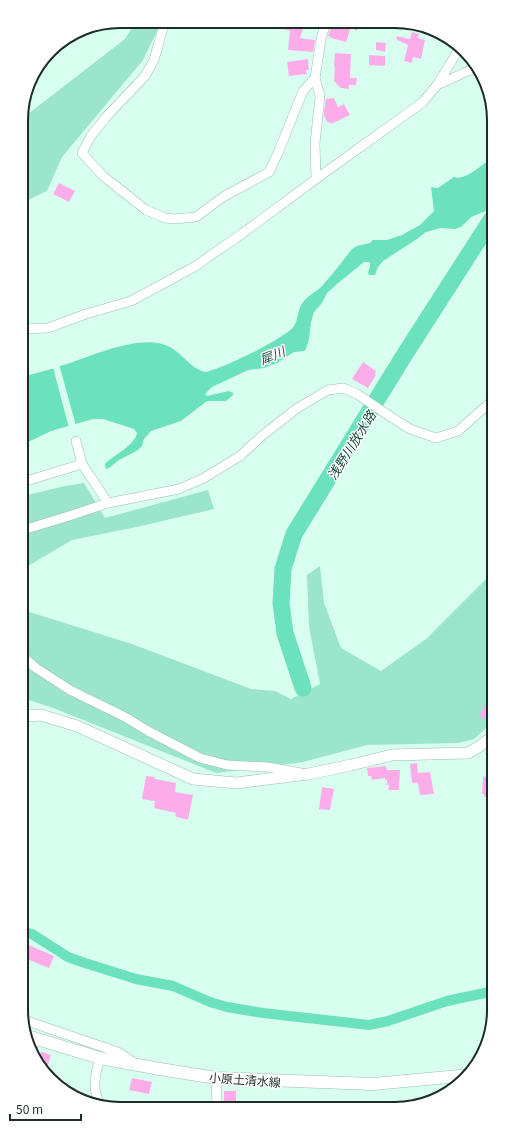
<svg xmlns="http://www.w3.org/2000/svg" width="515" height="1130" viewBox="0 0 515 1130" font-family="Georgia,'Noto Sans JP',serif">
<style>
.green{fill:#9ae5cb}
.water{fill:#6ce1bd}
.pier{fill:#d8fef0}
.lines{fill:none;stroke-linecap:round;stroke-linejoin:round}
.canal{stroke:#6ce1bd;stroke-width:10}
.river{stroke:#6ce1bd;stroke-width:17}
.building{fill:#fbace9}
.minor-casing{stroke:#99beb0;stroke-width:10}
.tertiary-casing{stroke:#99beb0;stroke-width:12}
.secondary-casing{stroke:#99beb0;stroke-width:13}
.minor{stroke:#fff;stroke-width:9}
.tertiary{stroke:#fff;stroke-width:11}
.secondary{stroke:#fff;stroke-width:12}
.labels{text-anchor:middle;dominant-baseline:central;stroke-width:3;stroke-linejoin:round;paint-order:stroke}
.street-label{font-size:12px;fill:#1d2c27;stroke:#fff}
.water-label{font-size:13px;font-style:italic;fill:#194c3d;stroke:#fff}
.rim{fill:none;stroke:#1d2c27;stroke-width:2}
</style>
<rect width="100%" height="100%" fill="#d8fef0"/>
<g class="green">
<path d="M136,21H162L143,60L62,157L47,191L22,203L21,127L28,114L125,39Z"/>
<path d="M84,483L105,518L208,490L214,509L141,526L72,540L23,569V496L65,486Z"/>
<path d="M320,566L324,603L341,648L381,671L426,639L492,573L493,722L474,739L458,743L367,745L303,762L216,773L56,709L23,698V610L132,644L251,689L275,691L291,699L320,684L309,627L307,575Z"/>
</g>
<path class="water" d="M491,158V209L471,217L461,227L455,229L440,228L426,232L417,239L383,261L378,267L375,275H369L368,273L370,266V263L368,262H364L337,284L327,293L322,303L314,312L311,322L309,339L306,349L304,351L294,352L277,363L264,368L248,370L212,387L205,394L207,396L229,391L233,393V395L226,401H207L181,421L151,431L144,439L142,446L138,450L119,460L109,468L106,469L105,464C114,455 135,445 137,433L134,429L103,419H93L51,431L22,445V377C33,374 44,371 55,368C85,359 132,336 162,344C180,348 188,368 205,372C220,370 286,338 294,326C299,318 297,308 304,301C309,295 316,292 321,287C332,275 342,262 352,249L357,246L370,243L373,240H387L402,235L420,225L434,211L431,187L438,188L454,177C465,181 482,165 491,158Z"/>
<path class="pier" d="M59,364L76,426L69,428L53,367Z"/>
<g class="lines">
<path class="canal" d="M24,932L32,934L68,957L85,963L136,979L173,986L210,1002L227,1007L263,1013L369,1025L388,1021L447,1001L494,991"/>
<path class="river" d="M303,688L285,633L281,603L283,569L294,534L405,354L491,220"/>
</g>
<g class="building">
<path d="M268,22H305L300,38L315,40L313,52L288,50L290,31L268,24Z"/>
<path d="M336,22H356L366,23L356,31L351,26L346,42L331,38V37L328,36L332,24L335,25Z"/>
<path d="M412,32L419,34L418,38L425,40L421,59L413,57L412,63L404,61L408,45L396,39L397,36L410,39Z"/>
<path d="M376,42L386,43L385,52L376,50Z"/>
<path d="M335,53L351,54L350,78H357L356,85H349V89L341,88L334,81L335,67L334,66Z"/>
<path d="M369,55L385,56V66L369,65Z"/>
<path d="M308,59L309,70H306L307,74L289,76L287,62Z"/>
<path d="M334,98L338,107L344,104L350,115L331,124L330,122L328,123L324,116V112L326,99Z"/>
<path d="M59,183L75,191L69,202L53,194Z"/>
<path d="M363,362L376,371L375,374L376,375L368,388L352,379Z"/>
<path d="M493,692V716L489,722L479,716Z"/>
<path d="M417,763L418,773L430,772L434,794L420,795L418,783H412L410,764Z"/>
<path d="M386,766L387,770H400L399,790H388L389,785H387V780H385V778L372,780L371,776H368L367,768Z"/>
<path d="M146,776L155,777V779L176,783L175,792L193,795L188,820L177,817L175,816L176,813L154,808L155,801L142,799Z"/>
<path d="M492,776L493,795L484,797V794H482L483,777Z"/>
<path d="M322,787L334,789L330,810L319,809Z"/>
<path d="M24,943L54,956L49,968L24,958Z"/>
<path d="M43,1052L51,1055L46,1071L36,1054Z"/>
<path d="M132,1078L152,1082L149,1094L129,1090Z"/>
<path d="M224,1091H236V1106L224,1107Z"/>
</g>
<g class="lines">
<defs>
<g id="minor">
<path d="M165,21L154,60L145,76L107,116L91,136L82,153L103,176L146,210L165,218L174,219L196,217L223,197L269,172L278,153L303,91L315,78"/>
<path d="M437,85L461,46"/>
<path d="M316,179L315,143L320,96L315,78L321,39L326,22"/>
<path d="M22,329L48,328L86,314L131,301L194,267L243,233L316,179L423,102L437,85L475,68"/>
<path d="M76,441L82,464L108,503"/>
<path d="M23,482L82,464"/>
<path d="M23,530L69,516L108,503L179,489L204,478L240,456L263,435L296,409L328,390L343,388L357,394L391,417L410,429L436,438L458,431L492,401"/>
<path d="M23,657L36,668L70,690L125,717L148,731L200,758L227,765L268,767L301,773"/>
<path d="M24,1020L118,1052L136,1064"/>
<path d="M32,1048L35,1038"/>
<path d="M100,1058C95,1074 91,1091 102,1107"/>
<path d="M216,1078L217,1107"/>
</g>
<path id="tertiary" d="M23,716L41,715L77,726L193,779L236,783L308,774L351,765L392,755L468,753L480,746L493,736"/>
<path id="secondary" d="M24,1035L100,1058L160,1069L216,1078L373,1084L470,1075"/>
</defs>
<use href="#minor" class="minor-casing"/>
<use href="#tertiary" class="tertiary-casing"/>
<use href="#secondary" class="secondary-casing"/>
<use href="#minor" class="minor"/>
<use href="#tertiary" class="tertiary"/>
<use href="#secondary" class="secondary"/>
</g>
<g class="labels">
<g class="street-label">
<text transform="translate(245 1079) rotate(4)">小原土清水線</text>
</g>
<g class="water-label">
<text transform="translate(272 355) rotate(-22)">犀川</text>
<text transform="translate(351 445) rotate(-58)">浅野川放水路</text>
</g>
</g>
<path d="M0 0H515V1130H0ZM120 28H395A92 92 0 0 1 487 120V1010A92 92 0 0 1 395 1102H120A92 92 0 0 1 28 1010V120A92 92 0 0 1 120 28Z" fill="#fff" fill-rule="evenodd"/>
<path class="rim" d="M120 28H395A92 92 0 0 1 487 120V1010A92 92 0 0 1 395 1102H120A92 92 0 0 1 28 1010V120A92 92 0 0 1 120 28Z"/>
<path d="M10 1114v6h71v-6" fill="none" stroke="#1d2c27" stroke-width="2"/>
<text x="16" y="1114" font-size="12" fill="#1d2c27" stroke="#ffffff" stroke-width="3" paint-order="stroke">50 m</text>
</svg>
